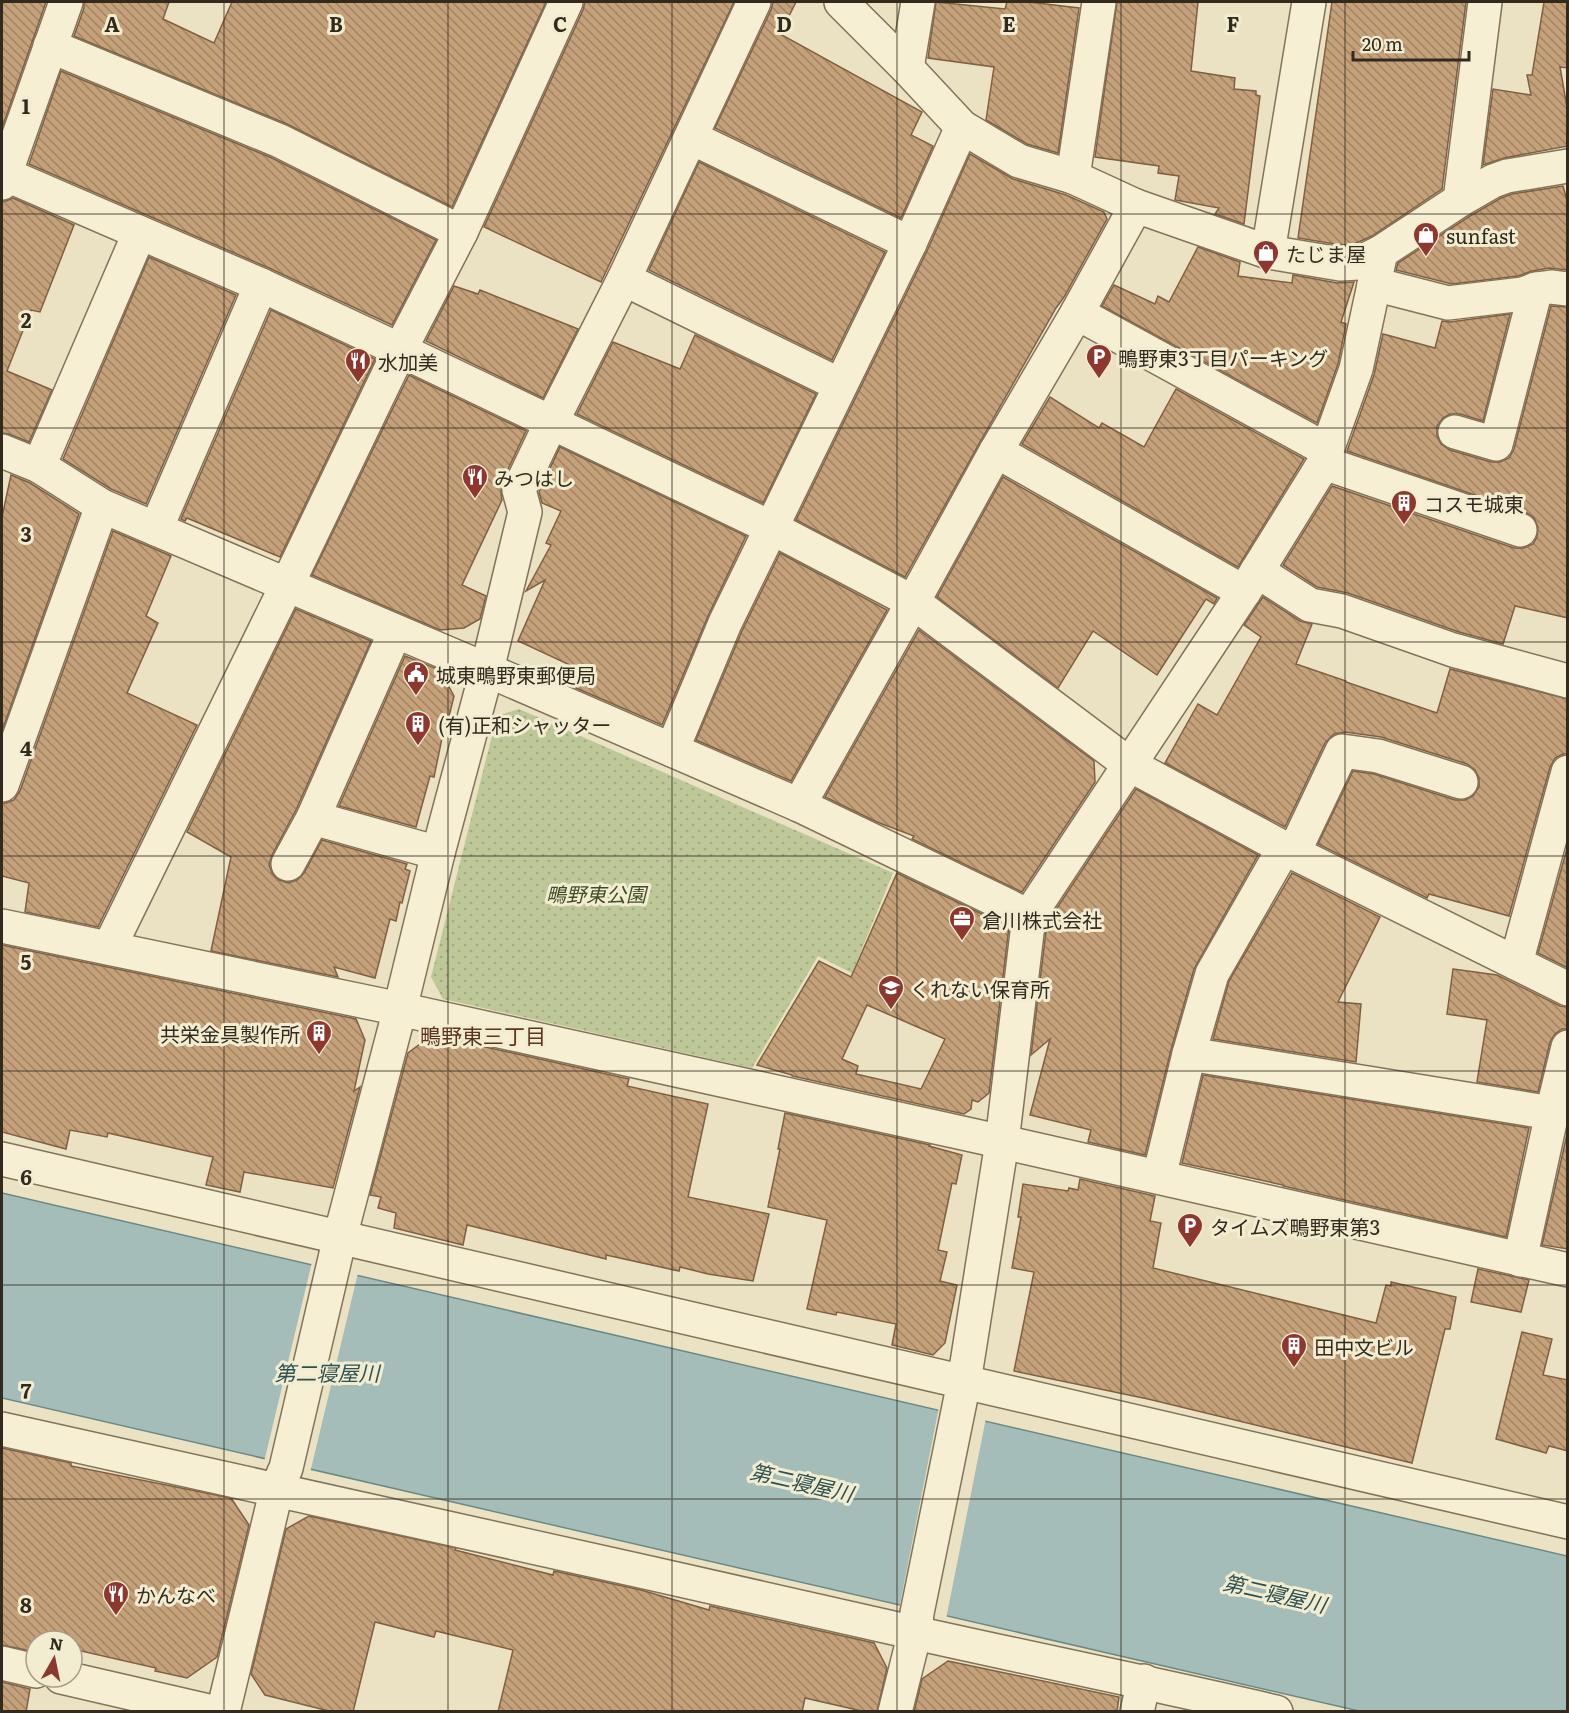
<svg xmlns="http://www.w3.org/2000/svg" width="1569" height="1713" viewBox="0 0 1569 1713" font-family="Literata,'Noto Sans JP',serif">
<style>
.park{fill:url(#park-dots)}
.water{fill:#a4bdb8;stroke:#6c8a85;stroke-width:1.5}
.pier{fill:#eae2c2}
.building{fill:url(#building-back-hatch);stroke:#806042;stroke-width:1.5;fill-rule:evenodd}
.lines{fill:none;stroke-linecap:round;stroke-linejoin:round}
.minor-casing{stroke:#82735b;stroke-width:36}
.minor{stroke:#f6efd4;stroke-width:33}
.grid{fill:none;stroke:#332a1e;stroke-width:1.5;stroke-opacity:0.55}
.labels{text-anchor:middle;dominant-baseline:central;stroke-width:6;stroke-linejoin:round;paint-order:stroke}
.poi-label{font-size:20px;fill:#332a1e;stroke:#f2ecd1;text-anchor:start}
.park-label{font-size:20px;font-style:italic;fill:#404e26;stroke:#f2ecd1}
.neighbourhood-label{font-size:21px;fill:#5d3320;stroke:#f2ecd1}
.water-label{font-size:21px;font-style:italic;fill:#2e5152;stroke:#f2ecd1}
.grid-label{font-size:20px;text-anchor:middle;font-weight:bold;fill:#332a1e;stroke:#f2ecd1;stroke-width:6;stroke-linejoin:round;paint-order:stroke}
</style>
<defs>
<pattern id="park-dots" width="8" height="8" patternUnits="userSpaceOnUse" patternTransform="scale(1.5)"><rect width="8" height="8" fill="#bdc797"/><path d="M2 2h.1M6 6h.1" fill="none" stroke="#a3ab82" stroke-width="1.8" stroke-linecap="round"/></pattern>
<pattern id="building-back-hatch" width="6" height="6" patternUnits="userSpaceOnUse" patternTransform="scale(1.5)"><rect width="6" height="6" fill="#c5a17a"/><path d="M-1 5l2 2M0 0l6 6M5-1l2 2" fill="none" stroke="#a18363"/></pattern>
</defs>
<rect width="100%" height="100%" fill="#eae2c2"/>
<path class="park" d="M519,709L893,873L852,973L818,956L752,1068L443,999L431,977L497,716Z"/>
<path class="water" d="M2,1193L1567,1556V1711H1359L2,1398Z"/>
<g class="pier">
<path d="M312,1262L358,1273L310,1473L264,1462Z"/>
<path d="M939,1407L986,1418L946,1619L899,1609Z"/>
</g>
<g class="building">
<path d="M2,2H46L2,128Z"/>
<path d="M84,2H169L163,19L214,43L232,2H546L452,207L287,124L74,36L84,8Z"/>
<path d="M585,2H734L601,282L484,227L583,10Z"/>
<path d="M773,2H796L780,34L922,112L911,135L933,146L901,218L715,128L771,10Z"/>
<path d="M936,2L1005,9L1007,2H1029L1079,8L1058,153L1027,144L986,120L994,67L928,58Z"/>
<path d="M1117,2H1198L1191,71L1235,78L1234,89L1256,91V95L1260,96L1244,224L1215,214L1219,208L1175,200L1179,176L1158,173L1159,166L1095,157Z"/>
<path d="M1332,2H1466L1442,189L1372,236L1354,244L1341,245L1298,238Z"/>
<path d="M1544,2H1568V68L1560,67L1568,113V146L1504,158L1483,165L1493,89L1531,95L1527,75H1532Z"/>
<path d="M61,71L272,158L436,240L392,325L269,268L29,164Z"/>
<path d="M970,154L1013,179L1066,195L1104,212L1107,219L1064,297L1056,308L980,442L905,577L796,520L927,251Z"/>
<path d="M699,162L885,252L832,360L649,270Z"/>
<path d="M1563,186L1568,204V270L1549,268L1532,271L1518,276L1452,284L1396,270L1398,263L1470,216L1501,198L1512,194Z"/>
<path d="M13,198L74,225L40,312L31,310L7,371L52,390L29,442L9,434L2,433V201H6Z"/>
<path d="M1198,247L1240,262L1238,276L1292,283L1293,275L1337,283L1354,282L1341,322L1346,324L1338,364L1317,423L1102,306L1114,285L1155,304L1158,296L1169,302Z"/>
<path d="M149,257L236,295L146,504L111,489L63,459Z"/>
<path d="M454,286L478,294L480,290L578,329L543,398L426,341Z"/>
<path d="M1551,306L1568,307V618L1515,606L1503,644L1459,632L1348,593L1317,587L1283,565L1332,486L1514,548H1524L1533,544L1537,537L1538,527L1534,518L1527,513L1347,451L1374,375L1383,334L1435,348L1442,321L1450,322L1510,314L1483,421L1460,414H1450L1443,418L1437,426V436L1441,444L1450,450L1491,462H1500L1509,458L1514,449Z"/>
<path d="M271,310L375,359L280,557L187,518L185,521L181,519Z"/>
<path d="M695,335L816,394L763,503L577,414L613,342L680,369Z"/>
<path d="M409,375L526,431L502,482L501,494L502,500L462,585L486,596L480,619L464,628L440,630L312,575Z"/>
<path d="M1176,389L1304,459L1238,567L1022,444L1050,397L1099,428L1102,423L1144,447Z"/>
<path d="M560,447L746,536L708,616L662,725L562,682L570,665L518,641L545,580L526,591L551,545L546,543L561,511L542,503L539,492Z"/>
<path d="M11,475L30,483L79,514L2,731V517Z"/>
<path d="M1003,477L1217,598L1214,604L1206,599L1157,675L1093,631L1058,688L937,597Z"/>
<path d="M113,531L171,556L146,616L158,623L127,693L197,725L98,927L25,912L29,883L2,876V803H6L14,800L20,791Z"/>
<path d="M780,553L887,610L791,781L696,740L742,631Z"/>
<path d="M1263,597L1300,621L1312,624L1296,664L1346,681V682L1437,713L1450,669L1568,699V754H1563L1555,758L1550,767L1509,916L1429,894L1427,898L1318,844L1353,771L1374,774L1455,800H1465L1473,796L1479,787V778L1475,770L1467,764L1381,737L1345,732L1334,734L1325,743L1285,827L1165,763L1198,704L1217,715L1261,637L1244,625Z"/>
<path d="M296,609L371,641L296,810L272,855L269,865L272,873L279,880L288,883L297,880L304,873L322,840L407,864L405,869L410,871L402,903L400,902L396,921L390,919L375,978L334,967L338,977L211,951L231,857L187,832Z"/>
<path d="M919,630L1094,761L1095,782L1022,892L912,839L914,836L877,822L825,797Z"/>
<path d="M405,656L440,670L454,696L447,725L445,724L434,777L430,776L416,827L339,806Z"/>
<path d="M1136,789L1258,855L1194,969L1171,1050L1145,1155L1088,1142L1091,1130L1030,1115L1050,1039L1031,1055L1047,923Z"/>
<path d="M1568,845V968L1538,953Z"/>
<path d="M897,873L1009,927L989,1093L978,1102L972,1100L971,1109L964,1114L792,1076V1075L757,1065L819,961L851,977ZM867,1005L945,1039L921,1089L856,1074L858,1066L842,1059Z"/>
<path d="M1292,873L1380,917L1338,1002L1361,1004L1356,1062L1213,1039L1229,981Z"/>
<path d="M2,945L356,1019L365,1040L354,1091L360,1087L333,1188L244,1172L240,1192L206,1185L213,1157L108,1133L107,1137L70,1130L66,1149L2,1132Z"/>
<path d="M1453,969L1497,975L1560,1006L1568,1007V1029H1562L1555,1034L1550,1042L1538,1092L1477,1082L1487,1020L1447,1014Z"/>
<path d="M432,1035L629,1079L627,1086L708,1104L688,1197L769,1214L753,1281L708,1274L680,1267L679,1271L606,1255V1259L467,1225L463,1245L394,1228L396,1213L378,1208L381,1197L370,1195L408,1053Z"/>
<path d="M1203,1075L1529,1128L1506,1237L1283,1186V1185L1182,1163Z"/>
<path d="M785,1113L930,1145L929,1146L962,1155L956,1184L952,1183L938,1250L947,1252L940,1281L957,1285L945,1343L933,1355L892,1345L896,1324L837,1312L836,1315L807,1309L827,1220L768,1207L780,1149H778Z"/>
<path d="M1568,1130V1249L1542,1245Z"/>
<path d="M1080,1179L1155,1196L1150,1221L1161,1223L1153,1268L1376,1323L1386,1285L1391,1286V1282L1456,1297L1450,1329H1445L1412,1463L1148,1399L1014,1371L1034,1272L1012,1268L1021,1217H1018L1023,1184L1068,1191L1069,1188L1078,1190Z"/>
<path d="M1478,1269L1529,1280L1521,1312L1471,1302Z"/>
<path d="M1522,1332L1552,1339L1543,1375L1568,1380V1451L1549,1446L1546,1453L1496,1439Z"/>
<path d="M2,1448L71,1463V1466L231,1498L249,1525L217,1657L187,1678L155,1671L156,1668L72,1649V1641H36V1652L2,1645Z"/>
<path d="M309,1516L456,1548L455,1550L553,1575L554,1571L641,1590L709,1610L710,1606L874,1643L887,1668L877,1712H866L805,1698L802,1712H498L513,1650L436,1631L434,1637L375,1622L353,1712H333L265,1695L251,1674L286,1529Z"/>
<path d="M948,1661L1119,1697L1117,1712H914L922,1679Z"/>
<path d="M2,1682L30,1689L26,1712H2Z"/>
</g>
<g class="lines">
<defs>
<g id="minor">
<path d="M841,2L907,68L962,127L1019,161L1073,177L1136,206L1268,252L1340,264L1359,263L1381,252L1460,200L1493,181L1507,176L1568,166"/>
<path d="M50,46L280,141L461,232"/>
<path d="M907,68L918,2"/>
<path d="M692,138L910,243"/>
<path d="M2,173L261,285L400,350L772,528L913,602L1130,765L1284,848L1568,989"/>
<path d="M1073,177L1099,2"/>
<path d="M2,183L66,2"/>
<path d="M1460,200L1485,2"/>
<path d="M1268,252L1309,2"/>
<path d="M624,279L840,385"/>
<path d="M1374,284L1448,303L1523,294L1536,289L1551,287L1568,289"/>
<path d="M1077,313L1327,450"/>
<path d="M1455,432L1496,444L1536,289"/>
<path d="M2,451L39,466L102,506L487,670L799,805L1029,916"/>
<path d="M996,451L1244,592"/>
<path d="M1324,463L1520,530"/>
<path d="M39,466L139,234"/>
<path d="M156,529L261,285"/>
<path d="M1257,571L1310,605L1342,611L1453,650L1568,681"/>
<path d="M395,632L313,818L438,853"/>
<path d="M672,750L725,623L910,243L962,127"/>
<path d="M2,785L102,506"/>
<path d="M799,805L913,602L996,451L1077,313L1136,206"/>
<path d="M1294,852L1342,751L1378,756L1461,782"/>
<path d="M288,864L313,818"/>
<path d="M2,926L381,1005L985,1138L1568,1270"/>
<path d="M109,948L287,585L400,350L461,232L566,2"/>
<path d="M1516,963L1568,772"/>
<path d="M1189,1054L1552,1113"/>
<path d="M2,1159L1568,1522"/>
<path d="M1159,1177L1189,1054L1212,974L1284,848"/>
<path d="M1520,1260L1552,1113L1568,1047"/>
<path d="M2,1429C305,1494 608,1564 911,1632C1032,1659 1155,1684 1276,1712"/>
<path d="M2,1663L36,1671"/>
<path d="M61,1677L213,1712"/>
<path d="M223,1712L277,1488L286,1468L340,1237L400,1009L438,853L487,670L525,512L519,490L551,423L624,279L754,2"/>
<path d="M895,1712L915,1632L917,1613L964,1382L1002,1142L1029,916L1244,592L1324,463L1327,450L1356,369L1381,252"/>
<path d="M1137,1712L1144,1681"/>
</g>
</defs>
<use href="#minor" class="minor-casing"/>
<use href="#minor" class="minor"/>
</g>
<path class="grid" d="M224,2V1712M448,2V1712M672,2V1712M897,2V1712M1121,2V1712M1345,2V1712M2,214H1568M2,428H1568M2,642H1568M2,856H1568M2,1071H1568M2,1285H1568M2,1499H1568"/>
<defs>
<symbol id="shop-pin" viewBox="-11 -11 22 30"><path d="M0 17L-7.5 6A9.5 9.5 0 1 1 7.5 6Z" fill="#8d372f" stroke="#f2ecd1"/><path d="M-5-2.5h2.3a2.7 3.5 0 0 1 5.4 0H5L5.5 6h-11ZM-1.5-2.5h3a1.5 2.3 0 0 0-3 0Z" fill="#fff"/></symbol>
<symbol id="parking-pin" viewBox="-11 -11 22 30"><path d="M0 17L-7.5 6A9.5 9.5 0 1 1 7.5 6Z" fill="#8d372f" stroke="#f2ecd1"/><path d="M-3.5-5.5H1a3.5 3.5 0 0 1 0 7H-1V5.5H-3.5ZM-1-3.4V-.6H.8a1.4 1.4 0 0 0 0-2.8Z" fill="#fff"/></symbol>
<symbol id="restaurant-pin" viewBox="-11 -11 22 30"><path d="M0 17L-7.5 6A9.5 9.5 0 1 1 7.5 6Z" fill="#8d372f" stroke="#f2ecd1"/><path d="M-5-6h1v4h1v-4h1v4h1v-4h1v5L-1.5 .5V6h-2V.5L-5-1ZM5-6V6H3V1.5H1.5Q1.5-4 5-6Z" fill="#fff"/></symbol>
<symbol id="building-pin" viewBox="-11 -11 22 30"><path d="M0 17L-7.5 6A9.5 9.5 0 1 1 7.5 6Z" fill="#8d372f" stroke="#f2ecd1"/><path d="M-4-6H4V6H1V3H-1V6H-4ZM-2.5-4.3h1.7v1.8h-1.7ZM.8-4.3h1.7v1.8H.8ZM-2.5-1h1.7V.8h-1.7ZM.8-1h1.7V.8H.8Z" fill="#fff"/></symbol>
<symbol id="civic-pin" viewBox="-11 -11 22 30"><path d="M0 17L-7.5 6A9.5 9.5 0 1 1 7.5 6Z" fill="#8d372f" stroke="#f2ecd1"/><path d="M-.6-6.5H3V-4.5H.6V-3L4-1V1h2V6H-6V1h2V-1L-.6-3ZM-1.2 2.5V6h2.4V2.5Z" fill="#fff"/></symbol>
<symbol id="office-pin" viewBox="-11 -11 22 30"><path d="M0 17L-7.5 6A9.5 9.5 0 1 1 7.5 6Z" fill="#8d372f" stroke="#f2ecd1"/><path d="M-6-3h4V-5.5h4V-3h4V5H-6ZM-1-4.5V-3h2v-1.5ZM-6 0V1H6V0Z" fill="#fff"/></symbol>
<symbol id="school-pin" viewBox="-11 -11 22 30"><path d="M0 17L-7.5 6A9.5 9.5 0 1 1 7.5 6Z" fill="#8d372f" stroke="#f2ecd1"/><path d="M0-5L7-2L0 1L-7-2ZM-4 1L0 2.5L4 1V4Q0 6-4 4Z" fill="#fff"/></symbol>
</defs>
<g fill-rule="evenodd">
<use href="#shop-pin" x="1411" y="220" width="30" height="40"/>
<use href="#shop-pin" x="1251" y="238" width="30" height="40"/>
<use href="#parking-pin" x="1084" y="342" width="30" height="40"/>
<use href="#restaurant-pin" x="343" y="346" width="30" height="40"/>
<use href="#restaurant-pin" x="460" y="462" width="30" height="40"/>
<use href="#building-pin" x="1389" y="488" width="30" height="40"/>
<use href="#civic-pin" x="401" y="659" width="30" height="40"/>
<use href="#building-pin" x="403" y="709" width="30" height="40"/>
<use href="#office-pin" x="947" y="904" width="30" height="40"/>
<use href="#school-pin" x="876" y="973" width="30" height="40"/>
<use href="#building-pin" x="304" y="1018" width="30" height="40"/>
<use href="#parking-pin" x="1175" y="1211" width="30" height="40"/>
<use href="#building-pin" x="1279" y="1331" width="30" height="40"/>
<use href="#restaurant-pin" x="101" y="1579" width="30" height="40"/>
</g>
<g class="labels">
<g class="poi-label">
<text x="1446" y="235">sunfast</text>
<text x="1286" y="253">たじま屋</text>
<text x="1118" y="357">鴫野東3丁目パーキング</text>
<text x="378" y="361">水加美</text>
<text x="494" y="477">みつはし</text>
<text x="1424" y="503">コスモ城東</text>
<text x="436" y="674">城東鴫野東郵便局</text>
<text x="438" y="724">(有)正和シャッター</text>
<text x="982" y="919">倉川株式会社</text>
<text x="910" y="988">くれない保育所</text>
<text x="300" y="1033" text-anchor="end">共栄金具製作所</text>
<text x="1210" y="1226">タイムズ鴫野東第3</text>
<text x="1314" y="1346">田中文ビル</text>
<text x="136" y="1594">かんなべ</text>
</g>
<g class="park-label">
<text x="596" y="893">鴫野東公園</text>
</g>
<g class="neighbourhood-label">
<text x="483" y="1034">鴫野東三丁目</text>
</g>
<g class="water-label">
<text x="327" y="1371">第二寝屋川</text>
<text transform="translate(802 1481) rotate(13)">第二寝屋川</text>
<text transform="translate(1275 1592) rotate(13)">第二寝屋川</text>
</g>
</g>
<g class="grid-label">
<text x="112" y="32">A</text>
<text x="336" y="32">B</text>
<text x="560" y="32">C</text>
<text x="784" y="32">D</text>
<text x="1009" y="32">E</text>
<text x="1233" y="32">F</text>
<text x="26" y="114">1</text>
<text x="26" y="328">2</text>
<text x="26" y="542">3</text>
<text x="26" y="756">4</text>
<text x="26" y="970">5</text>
<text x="26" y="1185">6</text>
<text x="26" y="1399">7</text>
<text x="26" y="1613">8</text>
</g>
<rect width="1569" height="1713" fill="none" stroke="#332a1e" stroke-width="6"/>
<g transform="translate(54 1659) rotate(9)"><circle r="28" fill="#f2ecd1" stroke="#a69e89" stroke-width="1.5"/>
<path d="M0-4.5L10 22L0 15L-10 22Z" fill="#8d372f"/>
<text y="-9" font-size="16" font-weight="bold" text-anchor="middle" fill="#332a1e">N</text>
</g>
<path d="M1353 51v9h116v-9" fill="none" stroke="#332a1e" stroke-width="3"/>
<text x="1362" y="51" font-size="18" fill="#332a1e" stroke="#f2ecd1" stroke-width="4.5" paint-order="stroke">20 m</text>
</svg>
